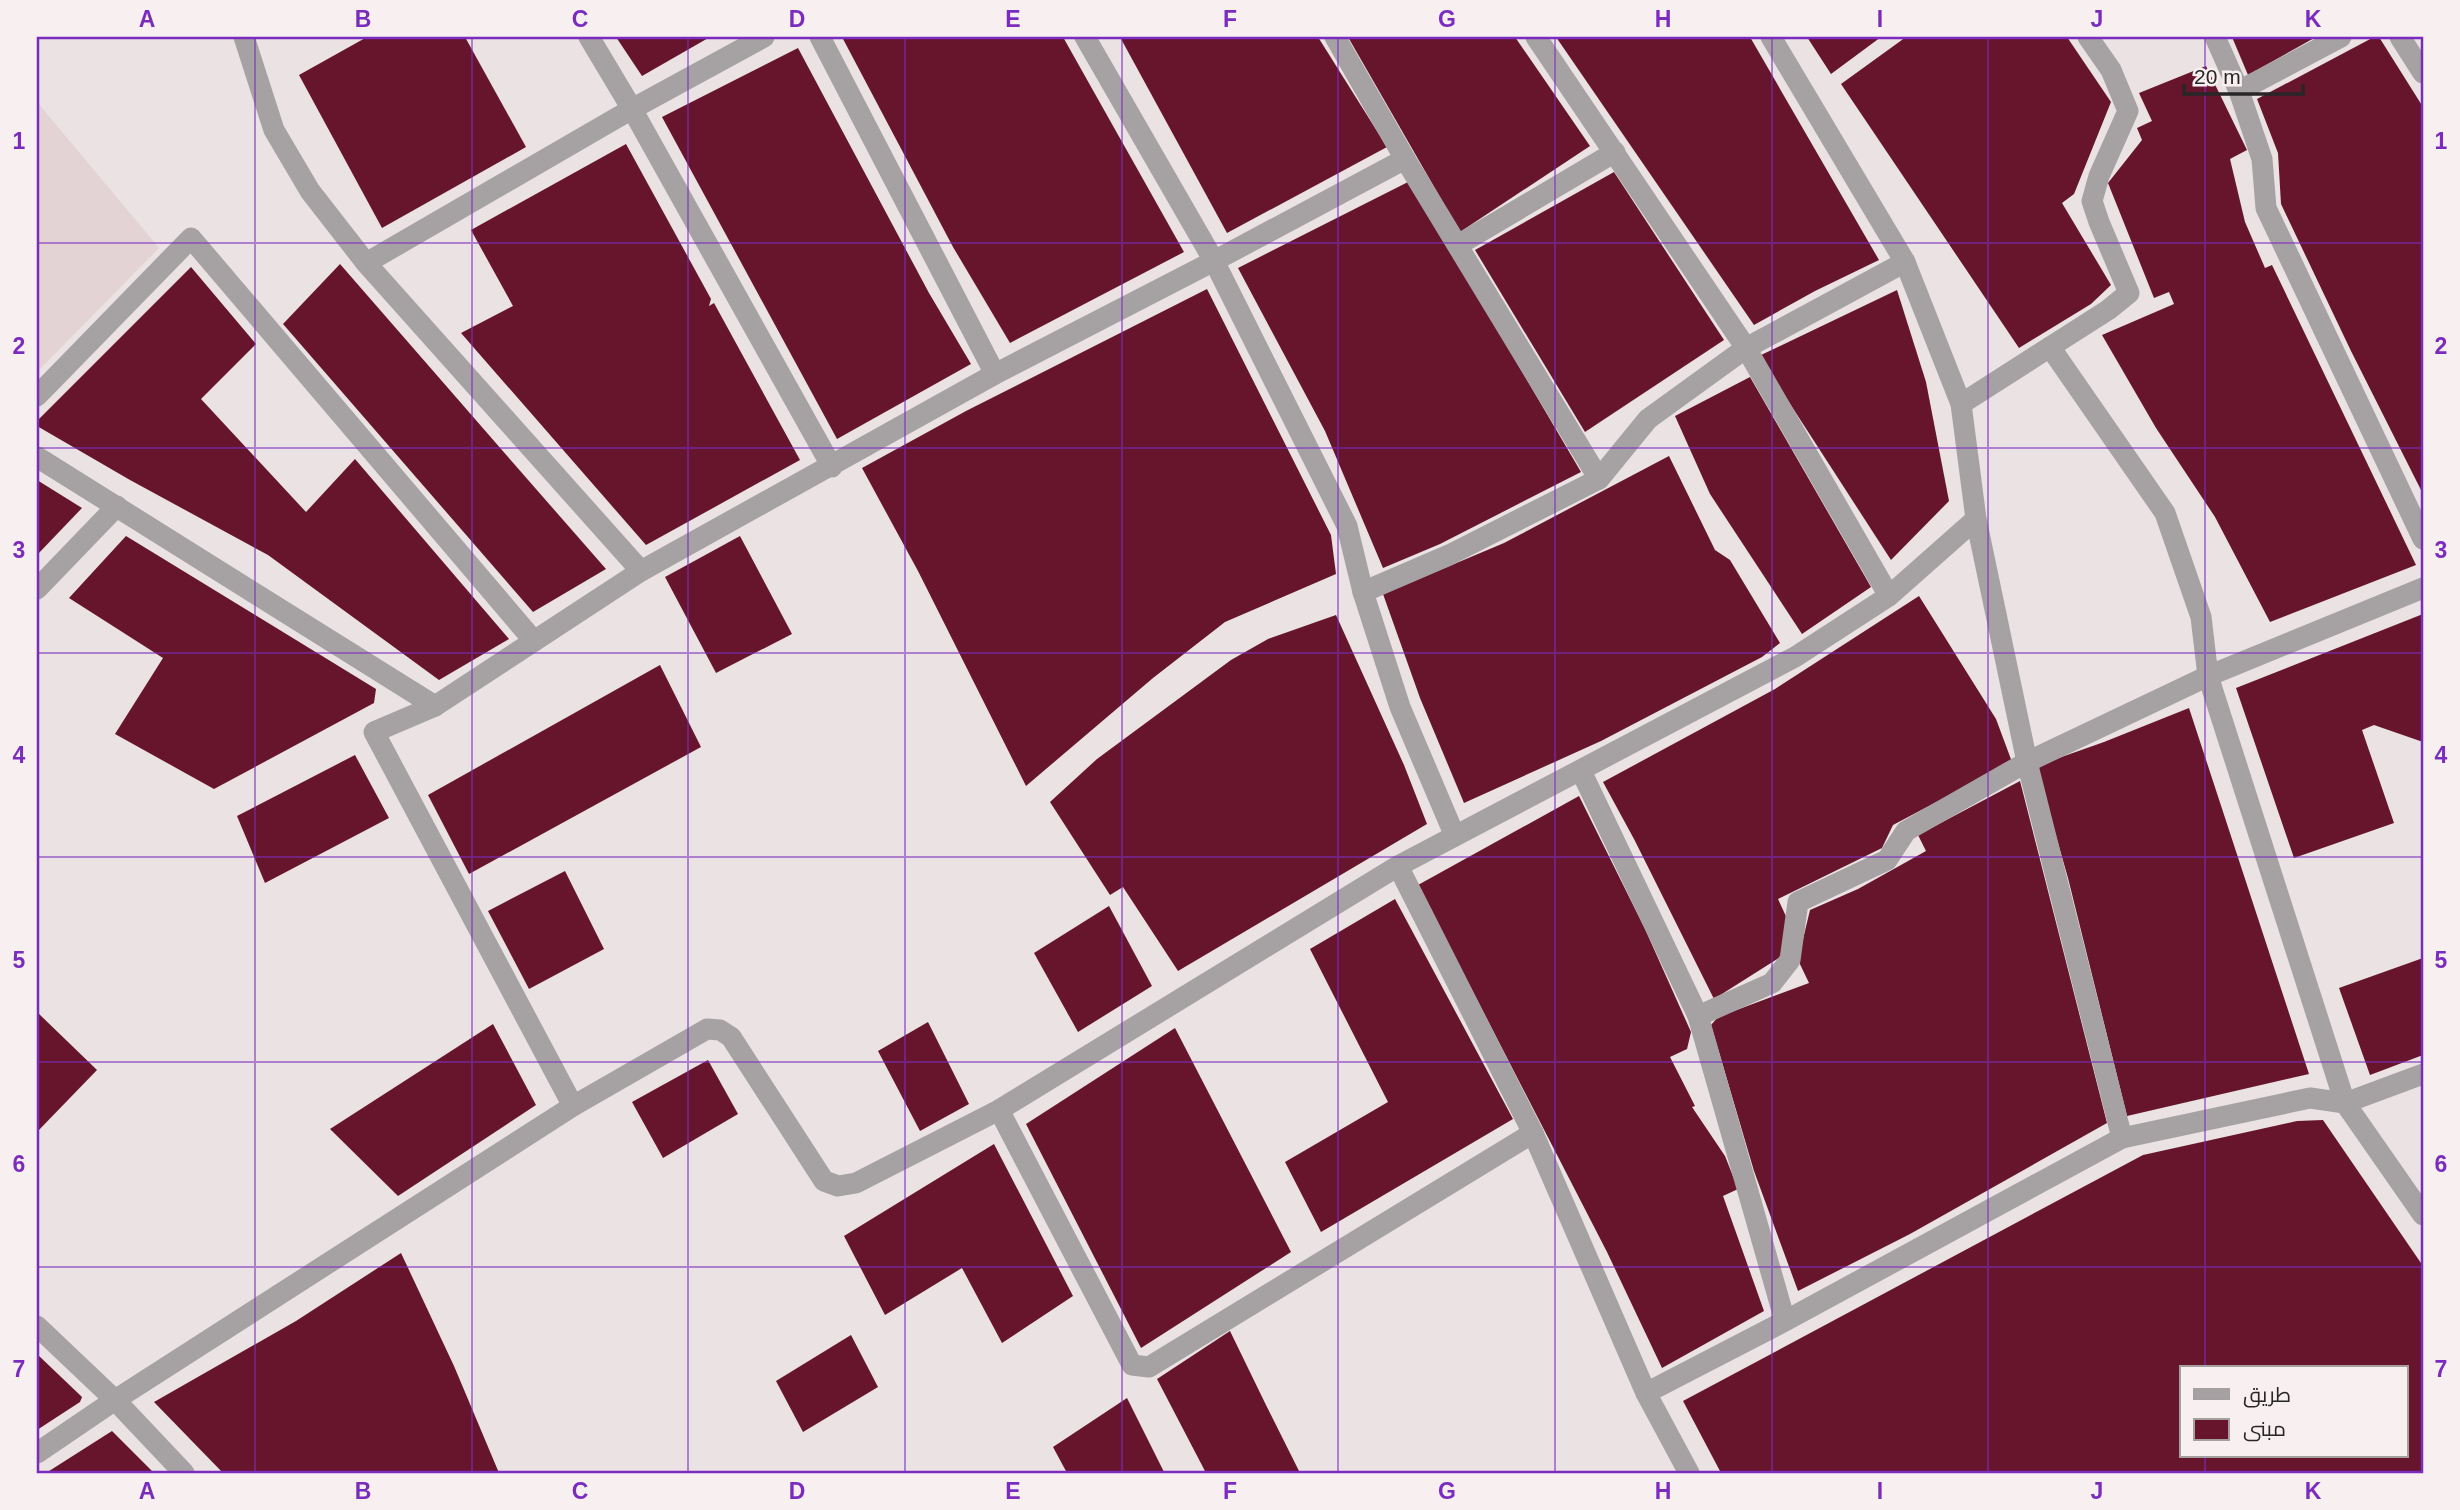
<svg xmlns="http://www.w3.org/2000/svg" width="2460" height="1510" viewBox="0 0 2460 1510" font-family="Helvetica,Cairo,sans-serif">
<style>
.built{fill:#e4d3d5}
.building{fill:#67152d;fill-rule:evenodd}
.lines{fill:none;stroke-linecap:round;stroke-linejoin:round}
.minor{stroke:#a6a2a3;stroke-width:21}
.grid{fill:none;stroke:#7b2cbf;stroke-width:2;stroke-opacity:0.55}
.neatline{fill:none;stroke:#7b2cbf;stroke-width:2.5}
.grid-label{font-size:23px;text-anchor:middle;font-weight:bold;fill:#7b2cbf}
</style>
<rect width="100%" height="100%" fill="#eae2e3"/>
<path class="built" d="M37,102L159,248L37,372Z"/>
<g class="building">
<path d="M367,37H465L526,147L382,228L299,75Z"/>
<path d="M616,37H710L642,76Z"/>
<path d="M842,37H1063L1184,252L1010,343L953,247Z"/>
<path d="M1120,37H1318L1387,147L1227,233Z"/>
<path d="M1348,37H1515L1590,146L1460,232Z"/>
<path d="M1556,37H1750L1879,260L1815,291L1754,325Z"/>
<path d="M1807,37H1881L1831,74Z"/>
<path d="M1906,37H2067L2111,102L2074,194L2062,203L2111,285L2091,304L2019,348L1841,84Z"/>
<path d="M2232,37H2316L2248,75Z"/>
<path d="M2374,37H2379L2423,107V494L2351,351L2281,204L2278,153L2257,99Z"/>
<path d="M798,48L929,293L971,364L837,439L662,117Z"/>
<path d="M2206,66L2247,150L2230,159L2245,222L2265,268L2272,265L2416,565L2270,622L2215,517L2156,428L2102,335L2174,304L2169,292L2154,298L2108,183L2142,140L2137,128L2152,121L2139,93Z"/>
<path d="M626,144L711,299L709,306L714,303L800,460L646,545L461,333L513,306L471,230Z"/>
<path d="M1614,172L1724,340L1585,432L1475,250Z"/>
<path d="M1410,181L1581,472L1440,544L1383,568L1325,431L1238,268Z"/>
<path d="M340,264L529,481L606,569L533,612L283,324Z"/>
<path d="M191,267L256,344L201,399L306,512L355,459L509,639L439,680L268,555L130,480L37,426V421Z"/>
<path d="M1207,289L1331,535L1336,574L1225,622L1153,678L1026,786L918,571L862,468L966,411Z"/>
<path d="M1897,290L1926,382L1949,501L1891,560L1759,356Z"/>
<path d="M1750,377L1871,587L1802,634L1710,494L1675,416Z"/>
<path d="M1669,456L1715,550L1730,560L1780,643L1762,657L1601,741L1464,803L1420,698L1383,594L1504,543Z"/>
<path d="M37,480L82,508L37,555Z"/>
<path d="M126,536L376,689L374,703L214,789L115,734L163,658L69,598Z"/>
<path d="M740,536L792,634L716,673L665,577Z"/>
<path d="M1919,596L1996,719L2012,762L1893,825L1882,848L1778,899L1790,925L1782,956L1714,999L1634,839L1603,782L1775,689Z"/>
<path d="M2423,614V742L2374,725L2362,730L2394,823L2294,858L2236,688Z"/>
<path d="M1336,615L1404,765L1427,824L1178,971L1123,887L1110,895L1050,802L1097,759L1231,660L1268,639Z"/>
<path d="M660,665L701,747L469,874L428,795Z"/>
<path d="M2189,708L2309,1074L2127,1116L2068,878L2036,766L2104,742Z"/>
<path d="M355,755L389,818L265,883L237,816Z"/>
<path d="M2020,781L2107,1123L1910,1234L1798,1291L1754,1171L1711,1025L1718,1017L1809,983L1798,960L1810,910L1858,889L1926,851L1918,835Z"/>
<path d="M1579,796L1645,929L1691,1032L1687,1049L1670,1057L1695,1106L1692,1107L1725,1156L1738,1189L1723,1196L1764,1311L1662,1368L1607,1252L1418,885Z"/>
<path d="M565,871L604,949L529,989L488,911Z"/>
<path d="M1395,899L1513,1119L1321,1232L1285,1162L1388,1102L1310,949Z"/>
<path d="M1109,906L1152,986L1078,1032L1034,953Z"/>
<path d="M2423,958V1055L2370,1075L2339,988Z"/>
<path d="M37,1012L97,1070L37,1132Z"/>
<path d="M928,1022L969,1104L920,1131L878,1051Z"/>
<path d="M493,1024L536,1105L398,1196L330,1129Z"/>
<path d="M1175,1028L1291,1252L1141,1348L1026,1124Z"/>
<path d="M708,1060L738,1114L663,1158L632,1102Z"/>
<path d="M2323,1120L2423,1266V1473H1721L1683,1401L2143,1155L2297,1121ZM2182,1368H2406V1456H2182Z"/>
<path d="M994,1144L1073,1296L1002,1343L962,1268L885,1315L844,1236Z"/>
<path d="M401,1253L454,1366L499,1473H223L154,1402L296,1321Z"/>
<path d="M1230,1331L1265,1403L1300,1473H1206L1157,1379Z"/>
<path d="M851,1335L878,1387L803,1432L776,1381Z"/>
<path d="M37,1354L82,1397L80,1402L37,1430Z"/>
<path d="M1127,1398L1164,1472L1067,1473L1053,1447Z"/>
<path d="M112,1431L154,1473H46Z"/>
</g>
<g class="lines">
<g class="minor">
<path d="M244,37L274,130L310,191L366,263L641,571"/>
<path d="M589,37L632,109L832,467"/>
<path d="M820,37L995,374"/>
<path d="M1085,37L1214,261L1347,526L1363,592L1400,707L1454,834"/>
<path d="M1335,37L1405,159L1599,479"/>
<path d="M1536,37L1746,348L1889,596"/>
<path d="M1771,37L1905,262L1961,404L1976,519L2027,762L2208,676L2423,588"/>
<path d="M2215,37L2239,91L2262,159L2266,208L2423,539"/>
<path d="M2400,37L2423,73"/>
<path d="M2239,91L2341,37"/>
<path d="M1458,245L1615,152"/>
<path d="M366,263L632,109L764,37"/>
<path d="M2050,347L2108,310L2129,293L2099,222L2092,201L2099,176L2128,111L2111,70L2088,37"/>
<path d="M37,396L191,238L534,641"/>
<path d="M1961,404L2050,347L2165,513L2201,617L2208,676L2345,1103L2423,1215"/>
<path d="M37,457L435,706"/>
<path d="M37,589L117,506"/>
<path d="M1363,592L1449,555L1599,479L1648,419L1746,348L1905,262"/>
<path d="M1581,771L1698,1016L1785,1321"/>
<path d="M1698,1016L1772,983L1790,960L1798,902L1887,860L1906,831L2027,762L2122,1138"/>
<path d="M573,1106L374,732L435,706L641,571L995,374L1214,261L1405,159"/>
<path d="M999,1110L1132,1365L1149,1367L1533,1133"/>
<path d="M37,1326L115,1400L184,1473"/>
<path d="M1646,1393L1785,1321L2122,1138L2310,1098L2345,1103L2423,1074"/>
<path d="M37,1453L115,1400L573,1106L707,1029L720,1030L731,1037L824,1181L838,1186L856,1183L999,1110L1398,866"/>
<path d="M1689,1473L1646,1393L1533,1133L1398,866L1795,657L1889,596L1976,519"/>
</g>
</g>
<path class="grid" d="M255,37V1473M472,37V1473M688,37V1473M905,37V1473M1122,37V1473M1338,37V1473M1555,37V1473M1772,37V1473M1988,37V1473M2205,37V1368M37,243H2423M37,448H2423M37,653H2423M37,857H2423M37,1062H2423M37,1267H2423M2205,1456V1473"/>
<rect width="2460" height="1510" fill="none" stroke="#f7eff0" stroke-width="77"/>
<rect x="2180" y="1366" width="228" height="91" fill="#f7eff0" stroke="#a59fa0" stroke-width="2"/>
<rect x="2194" y="1389" width="35" height="10" fill="#a6a2a3" stroke="#a59fa0" stroke-width="2"/>
<text x="2243" y="1402" font-size="21" fill="#292627">طريق</text>
<rect x="2194" y="1419" width="35" height="21" fill="#67152d" stroke="#a59fa0" stroke-width="2"/>
<text x="2243" y="1436" font-size="21" fill="#292627">مبنى</text>
<path d="M2184 84v10h119v-10" fill="none" stroke="#292627" stroke-width="3.5"/>
<text x="2194" y="84" font-size="21" fill="#292627" stroke="#f7eff0" stroke-width="5" paint-order="stroke">20 m</text>
<rect x="38" y="38" width="2384" height="1434" class="neatline"/>
<g class="grid-label">
<text x="147" y="27">A</text>
<text x="363" y="27">B</text>
<text x="580" y="27">C</text>
<text x="797" y="27">D</text>
<text x="1013" y="27">E</text>
<text x="1230" y="27">F</text>
<text x="1447" y="27">G</text>
<text x="1663" y="27">H</text>
<text x="1880" y="27">I</text>
<text x="2097" y="27">J</text>
<text x="2313" y="27">K</text>
<text x="19" y="149">1</text>
<text x="2441" y="149">1</text>
<text x="19" y="354">2</text>
<text x="2441" y="354">2</text>
<text x="19" y="558">3</text>
<text x="2441" y="558">3</text>
<text x="19" y="763">4</text>
<text x="2441" y="763">4</text>
<text x="19" y="968">5</text>
<text x="2441" y="968">5</text>
<text x="19" y="1172">6</text>
<text x="2441" y="1172">6</text>
<text x="19" y="1377">7</text>
<text x="2441" y="1377">7</text>
<text x="147" y="1499">A</text>
<text x="363" y="1499">B</text>
<text x="580" y="1499">C</text>
<text x="797" y="1499">D</text>
<text x="1013" y="1499">E</text>
<text x="1230" y="1499">F</text>
<text x="1447" y="1499">G</text>
<text x="1663" y="1499">H</text>
<text x="1880" y="1499">I</text>
<text x="2097" y="1499">J</text>
<text x="2313" y="1499">K</text>
</g>
</svg>
